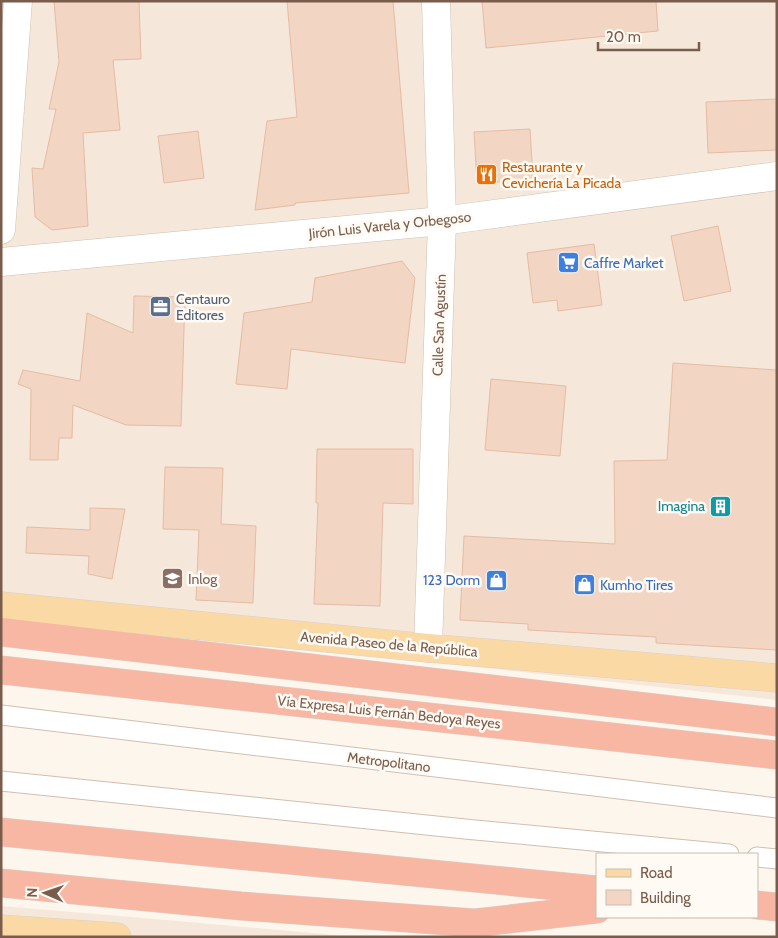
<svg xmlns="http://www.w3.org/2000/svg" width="778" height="938" viewBox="0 0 778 938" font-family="Cabin,sans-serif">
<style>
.residential{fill:#f5e8da}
.building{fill:#f3d5c3;stroke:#e6bba3}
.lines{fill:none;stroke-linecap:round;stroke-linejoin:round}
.lane-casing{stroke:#d1beb0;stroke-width:21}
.street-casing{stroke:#d1beb0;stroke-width:29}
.primary-casing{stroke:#dad1cd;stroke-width:29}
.highway-casing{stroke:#dad1cd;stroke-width:29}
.lane{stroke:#fff;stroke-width:19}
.street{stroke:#fff;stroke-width:28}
.primary{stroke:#fbd9a5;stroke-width:28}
.highway{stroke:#f7b7a3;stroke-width:28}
.labels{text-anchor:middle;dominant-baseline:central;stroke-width:5;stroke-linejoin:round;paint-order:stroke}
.food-label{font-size:14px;fill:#c56008;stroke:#fffaf3;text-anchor:start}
.street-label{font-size:14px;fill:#7a5c4d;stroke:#fffaf3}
.shop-label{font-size:14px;fill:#366cbe;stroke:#fffaf3;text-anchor:start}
.service-label{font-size:14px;fill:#4e5e75;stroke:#fffaf3;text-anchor:start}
.culture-label{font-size:14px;fill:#0d838f;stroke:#fffaf3;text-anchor:end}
.education-label{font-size:14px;fill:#785e54;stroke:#fffaf3;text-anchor:start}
</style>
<rect width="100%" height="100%" fill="#fdf6ec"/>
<g class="residential">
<path d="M1,1H777V700L1,615Z"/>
<path d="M1,906L132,917L358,937H1Z"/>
</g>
<g class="building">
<path d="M54,1H139L141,59L113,60L120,130L83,133L88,226L52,230L35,217L32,168L43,169L56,109H49L59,62Z"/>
<path d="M287,1H393L409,193L295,203V205L255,210L267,121L297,117Z"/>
<path d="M482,1H656L658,31L486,48Z"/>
<path d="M777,99V150L708,153L706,102Z"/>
<path d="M530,129L533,180L477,183L474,132Z"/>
<path d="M198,131L204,178L164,183L158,136Z"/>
<path d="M718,226L731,291L684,301L671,236Z"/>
<path d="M594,244L602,305L558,311L557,300L533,303L527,253Z"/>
<path d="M402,261L415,278L405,363L291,349L287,389L236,384L244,313L312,302L315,278Z"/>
<path d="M134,296L185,297L181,426L126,425L73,405L72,438H59L58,460H30L31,389L18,384L23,370L80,381L87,313L133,333Z"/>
<path d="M673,363L777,370V650L656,643V637L528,630V624L460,620L464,536L615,544L614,461L667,460Z"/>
<path d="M491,379L566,386L560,456L485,450Z"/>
<path d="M317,449H413V504L383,503L380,606L314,604L318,503H316Z"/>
<path d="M165,467L223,468L221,524L256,526L253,603L196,600L199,530L163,529Z"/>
<path d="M90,508L125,509L112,579L88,574L89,556L26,553L27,527L90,530Z"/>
</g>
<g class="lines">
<defs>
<g id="lane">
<path d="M1,715L777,808"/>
<path d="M1,781L465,829L729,854"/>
<path d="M757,857L777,859"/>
</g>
<g id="street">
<path d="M1,230L18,1"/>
<path d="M1,262L442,221L777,176"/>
<path d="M428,648L442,221L436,1"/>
</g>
<g id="primary">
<path d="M1,606L428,648L777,678"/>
<path d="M1,929L117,937"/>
</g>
<g id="highway">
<path d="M1,632L777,722"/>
<path d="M1,670L777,755"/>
<path d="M1,832L597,890"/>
<path d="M1,883L241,906L475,923L597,909"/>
<path d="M757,905L777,907"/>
</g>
</defs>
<use href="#lane" class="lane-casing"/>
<use href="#street" class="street-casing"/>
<use href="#primary" class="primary-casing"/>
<use href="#highway" class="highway-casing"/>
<use href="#lane" class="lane"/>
<use href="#street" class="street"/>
<use href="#primary" class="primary"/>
<use href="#highway" class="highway"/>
</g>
<defs>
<symbol id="restaurant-square" viewBox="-11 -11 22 22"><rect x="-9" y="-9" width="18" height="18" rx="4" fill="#e8710a" stroke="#fffaf3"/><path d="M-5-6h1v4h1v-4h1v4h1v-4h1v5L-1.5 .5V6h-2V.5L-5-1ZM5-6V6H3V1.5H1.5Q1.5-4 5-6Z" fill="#fff"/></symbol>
<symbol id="supermarket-square" viewBox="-11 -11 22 22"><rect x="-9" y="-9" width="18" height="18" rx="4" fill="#3f7fe0" stroke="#fffaf3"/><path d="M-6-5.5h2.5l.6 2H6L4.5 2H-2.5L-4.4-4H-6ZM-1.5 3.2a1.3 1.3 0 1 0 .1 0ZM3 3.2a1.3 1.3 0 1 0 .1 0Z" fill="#fff"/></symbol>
<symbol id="office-square" viewBox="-11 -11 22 22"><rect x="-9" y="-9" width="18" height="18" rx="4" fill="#5c6f8a" stroke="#fffaf3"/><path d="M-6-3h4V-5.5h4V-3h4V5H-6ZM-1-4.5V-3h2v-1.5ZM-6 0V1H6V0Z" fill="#fff"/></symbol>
<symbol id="building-square" viewBox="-11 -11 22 22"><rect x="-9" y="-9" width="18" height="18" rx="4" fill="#0f9aa8" stroke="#fffaf3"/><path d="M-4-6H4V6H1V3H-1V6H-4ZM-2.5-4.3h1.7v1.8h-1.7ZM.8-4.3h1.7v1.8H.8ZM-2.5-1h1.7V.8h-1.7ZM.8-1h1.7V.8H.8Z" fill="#fff"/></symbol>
<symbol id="school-square" viewBox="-11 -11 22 22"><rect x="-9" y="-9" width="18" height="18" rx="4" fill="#8d6e63" stroke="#fffaf3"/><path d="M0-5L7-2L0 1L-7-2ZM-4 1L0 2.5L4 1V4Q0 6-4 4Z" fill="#fff"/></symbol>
<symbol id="shop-square" viewBox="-11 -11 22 22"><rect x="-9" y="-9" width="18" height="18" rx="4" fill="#3f7fe0" stroke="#fffaf3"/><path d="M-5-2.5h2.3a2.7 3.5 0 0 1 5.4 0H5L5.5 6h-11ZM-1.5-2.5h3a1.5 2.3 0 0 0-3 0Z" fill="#fff"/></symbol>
</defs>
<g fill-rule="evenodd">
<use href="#restaurant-square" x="474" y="162" width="25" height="25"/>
<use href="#supermarket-square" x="556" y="250" width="25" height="25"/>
<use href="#office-square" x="148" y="294" width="25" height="25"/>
<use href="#building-square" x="708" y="494" width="25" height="25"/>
<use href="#school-square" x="160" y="566" width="25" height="25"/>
<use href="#shop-square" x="484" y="568" width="25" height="25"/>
<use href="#shop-square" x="572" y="572" width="25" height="25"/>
</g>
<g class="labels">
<g class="food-label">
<text x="502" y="167">Restaurante y<tspan x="502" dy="16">Cevichería La Picada</tspan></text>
</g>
<g class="street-label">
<text transform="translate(390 225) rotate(-6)">Jirón Luis Varela y Orbegoso</text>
<text transform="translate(439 325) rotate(-88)">Calle San Agustín</text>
<text transform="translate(389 644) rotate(5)">Avenida Paseo de la República</text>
<text transform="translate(389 712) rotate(6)">Vía Expresa Luis Fernán Bedoya Reyes</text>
<text transform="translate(389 762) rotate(7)">Metropolitano</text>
</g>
<g class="shop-label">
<text x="584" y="263">Caffre Market</text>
<text x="480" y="580" text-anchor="end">123 Dorm</text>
<text x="600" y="585">Kumho Tires</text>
</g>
<g class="service-label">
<text x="176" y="299">Centauro<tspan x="176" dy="16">Editores</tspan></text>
</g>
<g class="culture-label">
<text x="705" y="506">Imagina</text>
</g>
<g class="education-label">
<text x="188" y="579">Inlog</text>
</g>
</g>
<rect width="778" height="938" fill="none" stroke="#7a5c4d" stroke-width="5"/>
<rect x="596" y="853" width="162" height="65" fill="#fffaf3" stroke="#cabbb1"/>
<rect x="606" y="869" width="25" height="8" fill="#fbd9a5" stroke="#cabbb1"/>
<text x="640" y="878" font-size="15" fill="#7a5c4d">Road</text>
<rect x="606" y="890" width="25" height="15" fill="#f3d5c3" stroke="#cabbb1"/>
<text x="640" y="903" font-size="15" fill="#7a5c4d">Building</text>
<g transform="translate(45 893) rotate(272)" stroke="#fffaf3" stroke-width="4" paint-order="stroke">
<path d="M0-4L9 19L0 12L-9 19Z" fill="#7a5c4d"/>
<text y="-8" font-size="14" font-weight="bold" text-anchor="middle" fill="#7a5c4d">N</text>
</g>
<path d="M598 42v8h101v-8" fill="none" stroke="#7a5c4d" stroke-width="2.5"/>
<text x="606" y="42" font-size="15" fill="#7a5c4d" stroke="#fffaf3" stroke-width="4" paint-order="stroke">20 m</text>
</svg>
